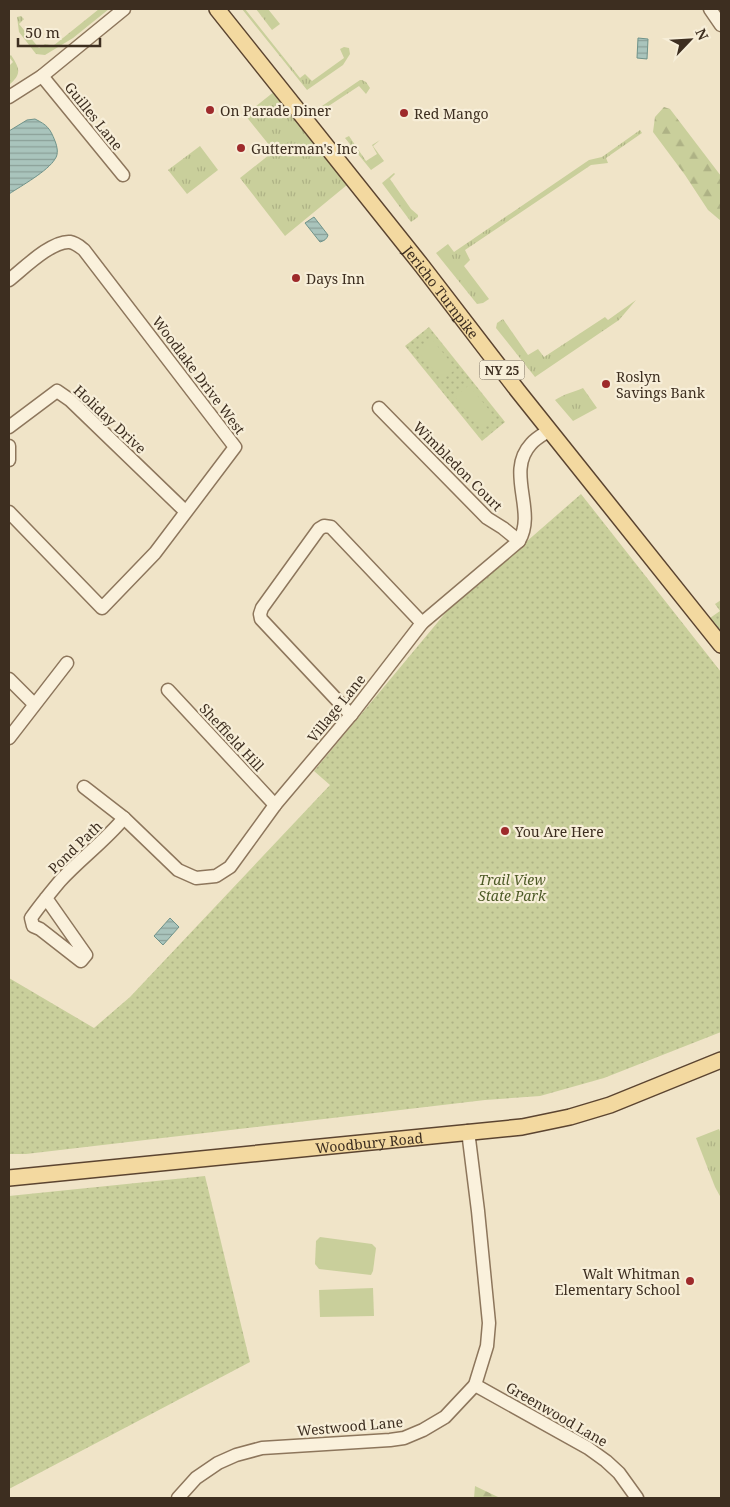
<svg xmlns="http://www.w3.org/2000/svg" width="730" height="1507" viewBox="0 0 730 1507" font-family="'Noto Serif',serif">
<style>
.grass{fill:url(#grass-tufts)}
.forest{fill:url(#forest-firs)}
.park{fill:url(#park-dots)}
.pitch{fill:#c9cf9b}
.water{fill:url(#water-rules);stroke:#6f938a}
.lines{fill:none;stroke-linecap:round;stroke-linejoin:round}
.minor-casing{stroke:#8d765c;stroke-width:15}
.major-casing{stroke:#5b4430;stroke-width:18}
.minor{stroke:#faf1dc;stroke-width:12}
.major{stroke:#f3d9a0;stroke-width:15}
.poi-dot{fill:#9e2a2b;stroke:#f7eed8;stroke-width:2}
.labels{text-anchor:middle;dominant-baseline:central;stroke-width:4.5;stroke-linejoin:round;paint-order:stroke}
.shield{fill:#f7eed8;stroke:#756857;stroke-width:1}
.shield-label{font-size:12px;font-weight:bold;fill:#3d2e20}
.poi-label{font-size:14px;fill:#3d2e20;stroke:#f7eed8;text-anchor:start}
.street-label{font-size:14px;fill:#3d2e20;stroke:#f7eed8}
.park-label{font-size:14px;font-style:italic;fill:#4d5a26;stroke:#f7eed8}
</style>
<defs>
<pattern id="grass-tufts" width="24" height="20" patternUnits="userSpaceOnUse" patternTransform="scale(1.25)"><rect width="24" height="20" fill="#c9cf9b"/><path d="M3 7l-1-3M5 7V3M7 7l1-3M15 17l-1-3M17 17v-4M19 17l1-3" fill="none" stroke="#aeb285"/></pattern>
<pattern id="forest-firs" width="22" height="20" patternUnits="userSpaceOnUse" patternTransform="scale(1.25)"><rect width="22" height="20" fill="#c9cf9b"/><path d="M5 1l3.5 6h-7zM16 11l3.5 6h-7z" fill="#aeb285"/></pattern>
<pattern id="park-dots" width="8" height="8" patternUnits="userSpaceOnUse" patternTransform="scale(1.25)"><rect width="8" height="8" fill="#c9cf9b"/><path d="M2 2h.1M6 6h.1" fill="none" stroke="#aeb285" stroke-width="1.8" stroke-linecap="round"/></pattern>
<pattern id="water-rules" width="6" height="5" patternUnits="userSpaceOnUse" patternTransform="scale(1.25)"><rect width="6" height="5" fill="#a9c4bc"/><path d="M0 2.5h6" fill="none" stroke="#8ba098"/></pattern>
</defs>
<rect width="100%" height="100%" fill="#f0e4c8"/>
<g class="grass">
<path d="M99,9H109L73,38L45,55L36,54L19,32L17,17L21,16L24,19L19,24L39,48L45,44L53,46Z"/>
<path d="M242,9H245L300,78L305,74L312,81L344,58L340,49L344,47L349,48L350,54L343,65L307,90Z"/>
<path d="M256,9H268L280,24L272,30Z"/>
<path d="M11,55C20,69 22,74 9,85V66L13,62L9,57Z"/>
<path d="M360,80H362L366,82L370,88L366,94L359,86L324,109L322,106Z"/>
<path d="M280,87L353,180L285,236L240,178L274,151L245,115Z"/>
<path d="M640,130L642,133L606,158L608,163L591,165L465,250L470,260L464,266L489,299L483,303L477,304L436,253L448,244L454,252L589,160L602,157Z"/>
<path d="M349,136L366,161L377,154L372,145L380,140L373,146L384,161L371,170L345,138Z"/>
<path d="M200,146L218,170L187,194L168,170Z"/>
<path d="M394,173L395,174L390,179L411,209L418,215V217L411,222L382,183Z"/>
<path d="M636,300L619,320L535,377L496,328L497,323L503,319L528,355L538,349L544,357L605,317L608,320Z"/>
<path d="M583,388L597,408L573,421L555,400C564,394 574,392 583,388Z"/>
<path d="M719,1129L721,1134V1198L715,1187L696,1138Z"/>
</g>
<g class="forest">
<path d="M664,107L670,109L721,176V221L708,210L685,175L653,132L655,117Z"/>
<path d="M475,1486L498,1497L500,1498H474Z"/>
</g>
<g class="park">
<path d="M429,327L505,422L482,441L405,346Z"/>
<path d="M581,494L721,672V1032L604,1078L540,1096L485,1100L26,1154H9V978L94,1028L130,997L330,785L314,771L447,611Z"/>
<path d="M721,600V634L710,618L720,611L715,604Z"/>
<path d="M205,1176L250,1362L9,1489V1196Z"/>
</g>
<g class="pitch">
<path d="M431,338L456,369L442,380L417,350Z"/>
<path d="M469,385L494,416L480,427L455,397Z"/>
<path d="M320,1237L372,1244L376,1248L373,1271L371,1275L319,1269L315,1264L316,1241Z"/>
<path d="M373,1288L374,1316L320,1317L319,1290Z"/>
</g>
<g class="water">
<path d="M638,38L648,39L647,59L637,58Z"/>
<path d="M35,119C47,125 50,128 55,141C57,146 59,154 55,159C48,171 21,186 9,194V131L27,120Z"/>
<path d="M314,217L328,235C327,239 324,241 320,242L305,223Z"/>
<path d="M170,918L179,927L163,945L154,936Z"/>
</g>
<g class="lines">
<defs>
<g id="minor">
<path d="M710,9L721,25"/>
<path d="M42,76L123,175"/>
<path d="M9,97L42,76L124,9"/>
<path d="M9,280C22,270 52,240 70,242C76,243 79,246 84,250L235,447L155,553L102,608L9,512"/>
<path d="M379,408L487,518L503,528L519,541"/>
<path d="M9,427L57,391L70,400L185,511"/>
<path d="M9,446V460"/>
<path d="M9,679L34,704"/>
<path d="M168,690L275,805"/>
<path d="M351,715L261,619L260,614L262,608L319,529L324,526L331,527L422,623"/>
<path d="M9,738L67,663"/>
<path d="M84,787L124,818L178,870L196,878L216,876L230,867L275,805L351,715L422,623L519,541C537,511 505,472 531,444C536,438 544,434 550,430"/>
<path d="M46,898L86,955L81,961L40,929L33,926L31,918C40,905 50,893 60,881C80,859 105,841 124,818"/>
<path d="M475,1385L588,1448L606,1461L619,1473L637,1498"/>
<path d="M178,1498L196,1478L218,1463L236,1455L262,1448L390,1440L404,1438L423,1430L445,1417L475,1385L487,1346L489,1323L478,1211L468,1131"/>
</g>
<g id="major">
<path id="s1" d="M217,9L422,266L518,391L721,645"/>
<path id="s2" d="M9,1178L522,1127L570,1117L610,1105L721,1060"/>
</g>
</defs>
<use href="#minor" class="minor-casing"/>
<use href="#major" class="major-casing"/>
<use href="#minor" class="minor"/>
<use href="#major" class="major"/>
</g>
<g class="poi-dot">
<circle cx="210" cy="110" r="5"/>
<circle cx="404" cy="113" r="5"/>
<circle cx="241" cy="148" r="5"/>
<circle cx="296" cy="278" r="5"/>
<circle cx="606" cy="384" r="5"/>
<circle cx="505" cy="831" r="5"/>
<circle cx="690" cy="1281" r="5"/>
</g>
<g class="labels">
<rect class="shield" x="479.5" y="360.5" width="45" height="19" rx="4"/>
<g class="shield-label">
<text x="502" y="370">NY 25</text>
</g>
<g class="poi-label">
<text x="220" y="110">On Parade Diner</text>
<text x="414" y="113">Red Mango</text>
<text x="251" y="148">Gutterman's Inc</text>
<text x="306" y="278">Days Inn</text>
<text x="616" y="376">Roslyn<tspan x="616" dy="16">Savings Bank</tspan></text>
<text x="515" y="831">You Are Here</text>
<text x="680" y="1273" text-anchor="end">Walt Whitman<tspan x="680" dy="16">Elementary School</tspan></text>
</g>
<g class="street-label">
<text transform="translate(94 116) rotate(51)">Guilles Lane</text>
<text stroke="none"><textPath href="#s1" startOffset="361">Jericho Turnpike</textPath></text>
<text transform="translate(199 375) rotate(53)">Woodlake Drive West</text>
<text transform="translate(110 419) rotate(43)">Holiday Drive</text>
<text transform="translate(458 466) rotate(45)">Wimbledon Court</text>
<text transform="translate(336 708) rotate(-51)">Village Lane</text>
<text transform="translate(232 737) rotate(47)">Sheffield Hill</text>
<text transform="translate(75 847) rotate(-44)">Pond Path</text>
<text stroke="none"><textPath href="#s2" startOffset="362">Woodbury Road</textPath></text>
<text transform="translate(557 1414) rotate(30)">Greenwood Lane</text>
<text transform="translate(350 1426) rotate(-5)">Westwood Lane</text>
</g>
<g class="park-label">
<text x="512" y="879">Trail View<tspan x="512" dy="16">State Park</tspan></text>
</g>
</g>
<rect width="730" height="1507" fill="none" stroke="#3d2e20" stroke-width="20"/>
<g transform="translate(690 40) rotate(65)" stroke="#f7eed8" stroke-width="4" paint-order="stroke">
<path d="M0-4L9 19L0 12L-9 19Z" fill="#3d2e20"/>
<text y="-8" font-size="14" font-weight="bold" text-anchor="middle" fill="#3d2e20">N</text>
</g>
<path d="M18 38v8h82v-8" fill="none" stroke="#3d2e20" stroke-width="2.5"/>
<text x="25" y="38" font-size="15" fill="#3d2e20" stroke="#f7eed8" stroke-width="4" paint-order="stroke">50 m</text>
</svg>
